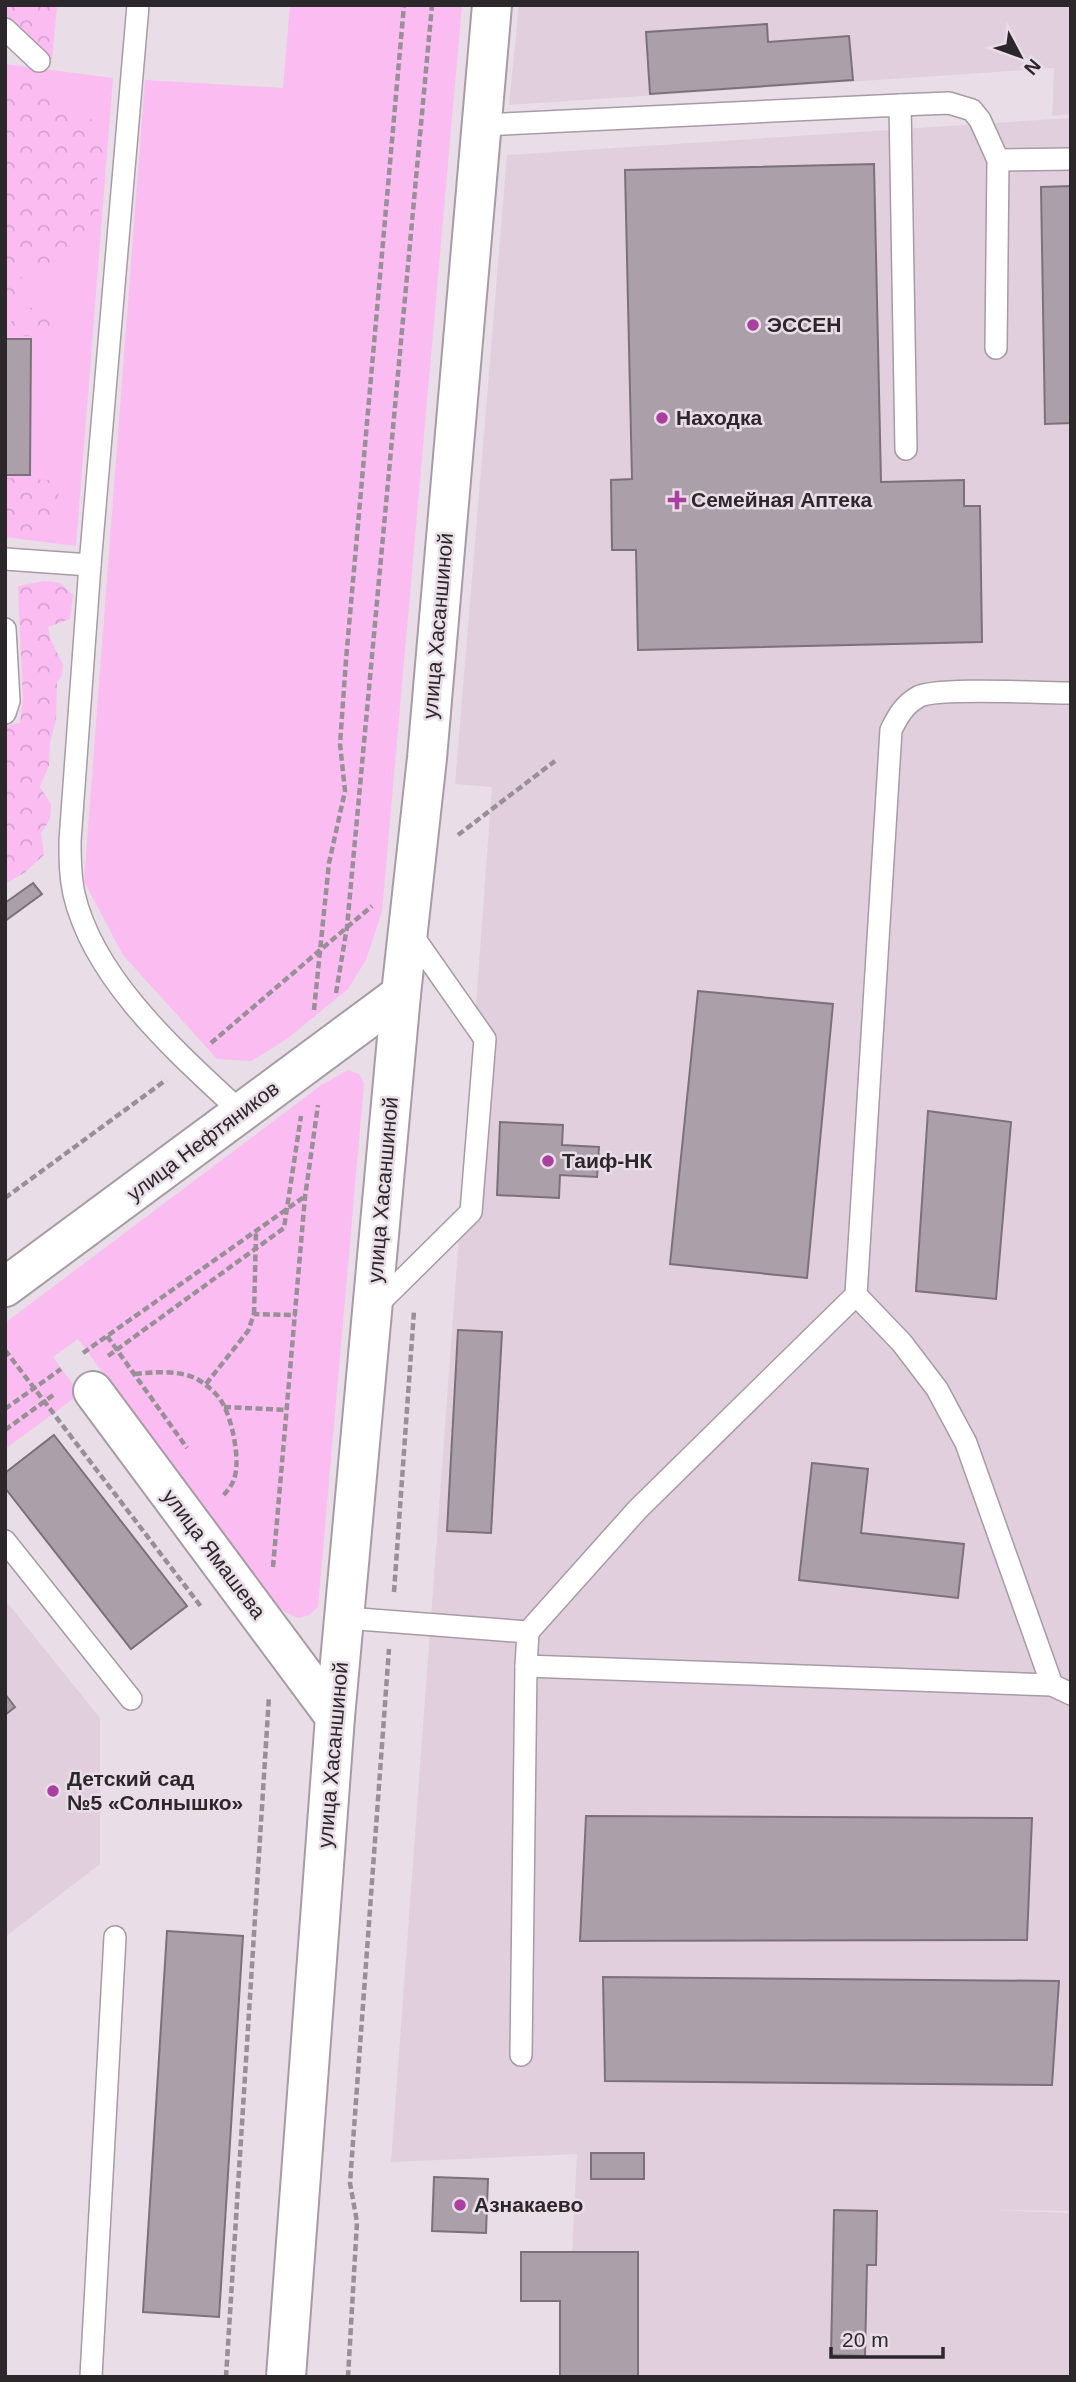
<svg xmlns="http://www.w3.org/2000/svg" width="1076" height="2382" font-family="Helvetica,sans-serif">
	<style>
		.built { fill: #e1cfde }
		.grass { fill: #fbbcf2 }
		.forest { fill: url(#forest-crowns) }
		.building { fill: #ab9fa9; stroke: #7c717a; stroke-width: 2 }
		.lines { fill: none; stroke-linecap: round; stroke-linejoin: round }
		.service-casing { stroke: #a79ba5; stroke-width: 24 }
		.minor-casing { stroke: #a79ba5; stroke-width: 42 }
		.tertiary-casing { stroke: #a79ba5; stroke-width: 42 }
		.path { stroke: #999097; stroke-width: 4.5; stroke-dasharray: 7 3.5; stroke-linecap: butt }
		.service { stroke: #fff; stroke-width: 21 }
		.minor { stroke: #fff; stroke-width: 38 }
		.tertiary { stroke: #fff; stroke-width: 38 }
		.poi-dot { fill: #a93fa0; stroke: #e9dde7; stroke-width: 2.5 }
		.labels { text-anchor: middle; stroke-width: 5; stroke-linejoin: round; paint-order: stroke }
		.poi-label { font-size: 21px; font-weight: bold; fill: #2c272b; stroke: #e9dde7; text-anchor: start }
		.street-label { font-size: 21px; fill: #2c272b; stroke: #e9dde7 }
	</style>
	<defs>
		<pattern id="forest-crowns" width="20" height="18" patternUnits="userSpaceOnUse" patternTransform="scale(1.75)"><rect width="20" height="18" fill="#fbbcf2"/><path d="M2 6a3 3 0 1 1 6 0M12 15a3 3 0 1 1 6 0" fill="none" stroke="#d7a2d0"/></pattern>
	</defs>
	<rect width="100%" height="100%" fill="#e9dde7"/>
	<g class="built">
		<polygon points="519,5 1071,5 1071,114 1052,116 1054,68 509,105"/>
		<polygon points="1071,118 1071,2211 993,2210 1071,2213 1071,2377 639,2377 639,2252 572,2252 577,2154 391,2162 492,787 455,784 507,155"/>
		<polygon points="5,1600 100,1718 100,1864 5,1937"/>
	</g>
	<g class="grass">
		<polygon points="290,5 462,5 382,911 366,960 348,989 287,1039 251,1061 217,1059 123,955 84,881 145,80 283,88"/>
		<polygon points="5,64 113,78 76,546 5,537"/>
		<polygon points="348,1070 359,1074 364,1083 318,1607 309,1615 298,1618 285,1612 274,1603 78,1339 53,1357 80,1394 5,1449 5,1323 320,1086"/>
	</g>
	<g class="forest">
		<polygon points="5,5 57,5 52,60 5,15"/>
		<path d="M28,78L46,79L51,98L96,122L107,148L105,164L97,177L101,203L89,248C64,259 33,272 5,265V87L14,90Z"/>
		<path d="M5,275L25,278C24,291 18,304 5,309Z"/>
		<polygon points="41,303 47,309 53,322 45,348 33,356 33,339 30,336 5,336 5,328 22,312"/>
		<path d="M5,478L49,480L59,489L56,524C40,537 25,537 5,534Z"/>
		<polygon points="44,581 60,583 73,595 70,619 48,627 50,638 63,665 62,675 57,683 56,720 50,742 49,765 40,787 51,804 50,819 41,833 44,855 24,873 5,884 5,726 20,723 23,699 18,586"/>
	</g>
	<g class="building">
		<polygon points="767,24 768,42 849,36 853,80 650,94 646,32"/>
		<polygon points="874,164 881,482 964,480 964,506 980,506 982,642 638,650 636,550 612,550 611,480 632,479 625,170"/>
		<polygon points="1071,186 1071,423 1045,424 1041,187"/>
		<polygon points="5,339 31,339 30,475 5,475"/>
		<polygon points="33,883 42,894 5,921 5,903"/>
		<polygon points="698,991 833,1004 807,1278 670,1264"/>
		<polygon points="928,1111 1011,1122 996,1299 916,1291"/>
		<polygon points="500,1122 563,1125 562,1145 599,1147 597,1177 560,1175 559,1198 497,1195"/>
		<polygon points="458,1330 502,1332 491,1533 447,1531"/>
		<polygon points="54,1435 187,1606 131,1649 5,1488 5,1473"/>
		<polygon points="812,1463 868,1469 861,1533 964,1544 958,1598 799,1580"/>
		<polygon points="5,1694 15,1707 5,1715"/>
		<polygon points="586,1816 1032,1818 1027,1940 580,1941"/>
		<polygon points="167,1931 243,1936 219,2317 143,2312"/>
		<polygon points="603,1977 1059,1981 1052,2085 605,2081"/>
		<rect x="591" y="2153" width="53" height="26"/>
		<polygon points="434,2177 488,2179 486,2233 432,2231"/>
		<polygon points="834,2210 877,2211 876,2265 867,2265 865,2356 831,2355"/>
		<polygon points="521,2252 638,2252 638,2377 560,2377 560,2301 521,2301"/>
	</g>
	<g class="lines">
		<defs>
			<g id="service">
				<path d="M138,5L90,565L70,841C70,859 70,876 74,894C94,981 180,1055 242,1113"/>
				<polyline points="5,29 39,61"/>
				<polyline points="900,105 949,103 972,110 980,120 998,160 996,348"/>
				<polyline points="482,125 900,105 906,449"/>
				<polyline points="998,160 1071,159"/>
				<polyline points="5,559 90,565"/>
				<polyline points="5,629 9,701 5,713"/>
				<polyline points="375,1307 471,1212 485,1039 410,932"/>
				<polyline points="5,1541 131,1699"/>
				<polyline points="346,1618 528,1632 526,1666 1052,1685 1071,1694"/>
				<polyline points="528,1632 638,1509 856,1295"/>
				<path d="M1052,1685L966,1443L937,1389L902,1343L856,1295L891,730C898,716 904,705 918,697C935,687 1044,693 1071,693"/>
				<polyline points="521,2055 526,1666"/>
				<polyline points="91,2377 115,1937"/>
			</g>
			<g id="minor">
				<polyline points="93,1391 335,1717"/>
				<polyline points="286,2377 335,1717 401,994"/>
			</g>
			<polyline id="tertiary" points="5,1287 401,994 427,758 492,5"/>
		</defs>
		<use href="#service" class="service-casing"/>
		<use href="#minor" class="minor-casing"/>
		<use href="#tertiary" class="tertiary-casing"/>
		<g class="path">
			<polyline points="458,835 555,761"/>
			<polyline points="336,993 347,927 432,5"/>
			<polyline points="314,1010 329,863 345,791 340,744 346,660 404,5"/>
			<polyline points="211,1043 372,906"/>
			<polyline points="5,1198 166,1080"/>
			<polyline points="254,1314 256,1232"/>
			<polyline points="107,1336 187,1448"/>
			<polyline points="5,1350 202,1608"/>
			<polyline points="83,1353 304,1197"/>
			<polyline points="108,1356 284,1228 301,1116"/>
			<path d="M135,1374C154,1372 177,1370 195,1378C206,1384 217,1393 223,1404C232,1420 241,1461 234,1479C232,1486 227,1491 222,1497"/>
			<polyline points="206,1384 248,1331 254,1314 296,1315"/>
			<polyline points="224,1407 287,1410"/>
			<polyline points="5,1409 61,1369"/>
			<polyline points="5,1430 56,1393"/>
			<polyline points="273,1567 305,1197 318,1105"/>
			<polyline points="394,1592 414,1311"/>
			<polyline points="226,2377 269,1696"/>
			<polyline points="348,2377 357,2222 350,2183 389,1649"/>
		</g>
		<use href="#service" class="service"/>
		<use href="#minor" class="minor"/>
		<use href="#tertiary" class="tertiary"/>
	</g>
	<g class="poi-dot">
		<circle cx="753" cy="325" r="7"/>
		<circle cx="662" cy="418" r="7"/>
		<path d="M673.5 489.5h7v7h7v7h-7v7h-7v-7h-7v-7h7z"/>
		<circle cx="548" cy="1161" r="7"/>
		<circle cx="53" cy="1791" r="7"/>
		<circle cx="460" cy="2205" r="7"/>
	</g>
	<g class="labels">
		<g class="poi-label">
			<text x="767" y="332">ЭССЕН</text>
			<text x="676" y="425">Находка</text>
			<text x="691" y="507">Семейная Аптека</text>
			<text x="562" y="1168">Таиф-НК</text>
			<text x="67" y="1786">Детский сад<tspan x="67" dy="24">№5 «Солнышко»</tspan></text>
			<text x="474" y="2212">Азнакаево</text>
		</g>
		<g class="street-label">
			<text transform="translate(438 626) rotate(-85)" y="7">улица Хасаншиной</text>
			<text transform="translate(203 1141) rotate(-37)" y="7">улица Нефтяников</text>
			<text transform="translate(383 1190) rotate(-85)" y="7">улица Хасаншиной</text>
			<text transform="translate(214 1554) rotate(53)" y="7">улица Ямашева</text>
			<text transform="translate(333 1755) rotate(-85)" y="7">улица Хасаншиной</text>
		</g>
	</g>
	<rect width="1076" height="2382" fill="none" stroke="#2c272b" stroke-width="14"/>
	<g transform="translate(1020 56) rotate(131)" stroke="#e9dde7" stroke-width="5" paint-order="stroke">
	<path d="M0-5L12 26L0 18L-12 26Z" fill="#2c272b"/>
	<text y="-10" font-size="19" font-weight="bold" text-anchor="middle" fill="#2c272b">N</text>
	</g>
	<path d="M831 2347v10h112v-10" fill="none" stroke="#2c272b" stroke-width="3.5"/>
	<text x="842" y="2347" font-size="21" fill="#2c272b" stroke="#e9dde7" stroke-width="5" paint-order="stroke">20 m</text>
</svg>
